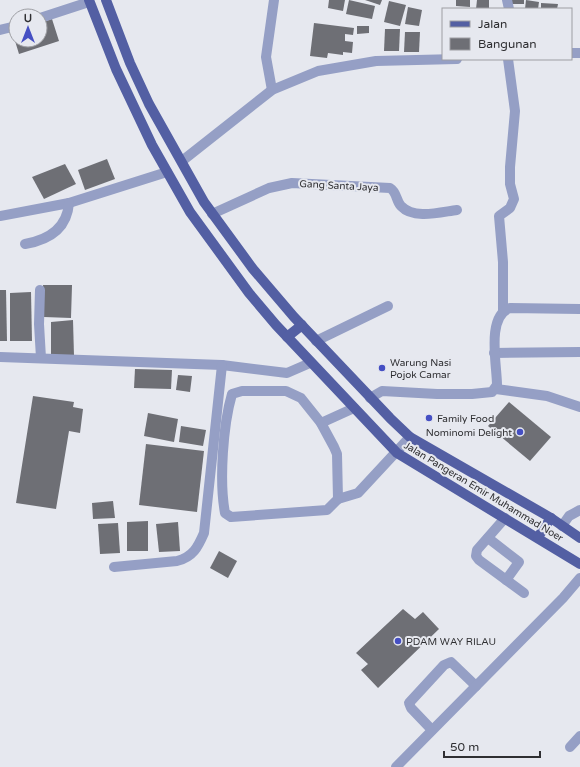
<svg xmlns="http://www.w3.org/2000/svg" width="580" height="767" font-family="'Varela Round',sans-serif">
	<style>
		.building { fill: #6e6f75 }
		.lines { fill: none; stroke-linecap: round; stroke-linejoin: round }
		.minor { stroke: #959fc5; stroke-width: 10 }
		.major { stroke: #535fa3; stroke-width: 10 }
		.poi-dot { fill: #454fc3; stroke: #e6e8ef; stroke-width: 1.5 }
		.labels { text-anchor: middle; stroke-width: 4; stroke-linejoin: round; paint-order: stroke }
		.street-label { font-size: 10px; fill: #2f2f32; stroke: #e6e8ef }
		.poi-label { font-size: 10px; fill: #2f2f32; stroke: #e6e8ef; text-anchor: start }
	</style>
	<rect width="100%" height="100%" fill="#e6e8ef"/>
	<g class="building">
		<polygon points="329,0 345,0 343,11 328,8"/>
		<polygon points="349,0 375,6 372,19 346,14"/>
		<polygon points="365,0 382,0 380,5"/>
		<polygon points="456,0 470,0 470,7 456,6"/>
		<polygon points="477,0 489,0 489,9 476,9"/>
		<rect x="508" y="0" width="16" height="4"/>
		<polygon points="526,0 539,2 538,9 525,9"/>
		<polygon points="389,1 406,5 400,26 384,22"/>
		<polygon points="541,3 558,4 557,9 541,9"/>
		<polygon points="408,7 422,10 419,26 405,24"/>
		<polygon points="52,19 59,41 19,54 12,31 16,30 16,40 40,40 40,23"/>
		<polygon points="314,23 354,28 353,35 345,34 345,41 353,42 352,53 343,52 343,55 328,53 327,58 310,56"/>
		<polygon points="357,26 369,26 369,33 357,34"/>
		<polygon points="385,29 400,29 399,51 384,51"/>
		<polygon points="405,32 420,32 419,52 404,52"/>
		<polygon points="107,159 115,179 85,190 78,170"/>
		<polygon points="65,164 76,184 44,199 32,177"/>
		<polygon points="43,285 72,285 71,318 44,317"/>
		<polygon points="0,290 6,290 7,341 0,341"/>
		<polygon points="31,292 32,341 10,341 10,293"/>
		<polygon points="73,320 74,356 51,357 51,322"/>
		<polygon points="135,369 172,370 171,389 134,388"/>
		<polygon points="178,375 192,376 190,392 176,390"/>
		<polygon points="33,396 74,402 73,407 83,409 80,433 69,431 56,509 16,503"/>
		<polygon points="509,402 551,437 530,461 488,426"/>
		<polygon points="148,413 178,419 174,442 144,436"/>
		<polygon points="181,426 206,430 203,446 179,442"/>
		<polygon points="146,444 204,451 197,512 139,505"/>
		<polygon points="113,501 115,518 93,519 92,503"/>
		<polygon points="148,521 148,551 127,551 127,522"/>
		<polygon points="178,522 180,551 159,552 156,524"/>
		<polygon points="118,523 120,553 100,554 98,524"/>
		<polygon points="219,551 237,561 228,578 210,568"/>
		<polygon points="403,609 415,619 423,612 439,629 378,688 361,670 368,664 356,653"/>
	</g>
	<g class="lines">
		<g class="minor">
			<polyline points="507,0 509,9"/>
			<polyline points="40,18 89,2"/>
			<polyline points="0,30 16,26"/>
			<polyline points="571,53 580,53"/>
			<polyline points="272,90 266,57 274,0"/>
			<polyline points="182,161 272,90 318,71 376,61 457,59"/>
			<path d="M212,214L269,188L292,183L390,188C397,192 396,201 401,206C414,220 441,212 457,210"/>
			<polyline points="0,216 69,203 167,172"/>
			<path d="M25,244C48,240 67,229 69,203"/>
			<polyline points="40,290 39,324 41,358"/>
			<polyline points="503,311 503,262 499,216 510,208 514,199 510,184 510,167 515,111 508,59"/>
			<polyline points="316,341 388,306"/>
			<polyline points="494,353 580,352"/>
			<polyline points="0,357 222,365 287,373 310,363"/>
			<polyline points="496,389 547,396 580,407"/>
			<path d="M242,391H286L301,398L321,423L334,447L337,454L338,499L327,510L231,517L225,513C219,481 223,425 232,394Z"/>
			<path d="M370,398L382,391L437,394H472L492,392L497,385C497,365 486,316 510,308L580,309"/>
			<polyline points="321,423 354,408"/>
			<polyline points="338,499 358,493 410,437"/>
			<polyline points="505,518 477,550 476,556 479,560 524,593"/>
			<polyline points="562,526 569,516 580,510"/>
			<polyline points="488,538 519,562 506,580"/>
			<path d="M114,567L177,561C193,557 198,547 204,533L222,365"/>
			<polyline points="432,730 411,708 409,703 444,665 451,662 476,686"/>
			<polyline points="570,747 580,736"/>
			<polyline points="396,767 563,598 580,578"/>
		</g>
		<g class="major">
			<polyline points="89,0 116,69 152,145 190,212 249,293 276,325 397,453 580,564"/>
			<polyline points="106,0 130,63 149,104 204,202 253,269 294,317 390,418 410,437 551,518 580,538"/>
			<polyline points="287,337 302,325"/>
			<polyline points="538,537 551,518"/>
		</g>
	</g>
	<g class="poi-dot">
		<circle cx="382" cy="368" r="4"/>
		<circle cx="429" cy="418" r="4"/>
		<circle cx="520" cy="432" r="4"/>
		<circle cx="398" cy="641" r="4"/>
	</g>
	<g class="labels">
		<g class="street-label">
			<text transform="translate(339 185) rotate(3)" y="4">Gang Santa Jaya</text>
			<text transform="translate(484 491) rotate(31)" y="4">Jalan Pangeran Emir Muhammad Noer</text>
		</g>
		<g class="poi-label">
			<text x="390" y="366">Warung Nasi<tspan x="390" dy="12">Pojok Camar</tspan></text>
			<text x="437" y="422">Family Food</text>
			<text x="512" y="436" text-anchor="end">Nominomi Delight</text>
			<text x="406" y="645">PDAM WAY RILAU</text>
		</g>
	</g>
	<rect x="442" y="8" width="130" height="52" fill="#e6e8ef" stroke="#9d9ea3"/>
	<rect x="450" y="21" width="20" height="6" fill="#535fa3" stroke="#9d9ea3"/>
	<text x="478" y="28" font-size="12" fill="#2f2f32">Jalan</text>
	<rect x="450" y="38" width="20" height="12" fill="#6e6f75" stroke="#9d9ea3"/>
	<text x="478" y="48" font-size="12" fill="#2f2f32">Bangunan</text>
	<g transform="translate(28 28)"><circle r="19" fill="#e6e8ef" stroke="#9d9ea3"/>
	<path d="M0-3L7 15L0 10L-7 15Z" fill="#454fc3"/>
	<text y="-6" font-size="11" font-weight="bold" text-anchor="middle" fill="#2f2f32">U</text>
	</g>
	<path d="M444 751v6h96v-6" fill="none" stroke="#2f2f32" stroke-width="2"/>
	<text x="450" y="751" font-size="12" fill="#2f2f32" stroke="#e6e8ef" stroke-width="3" paint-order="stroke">50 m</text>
</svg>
